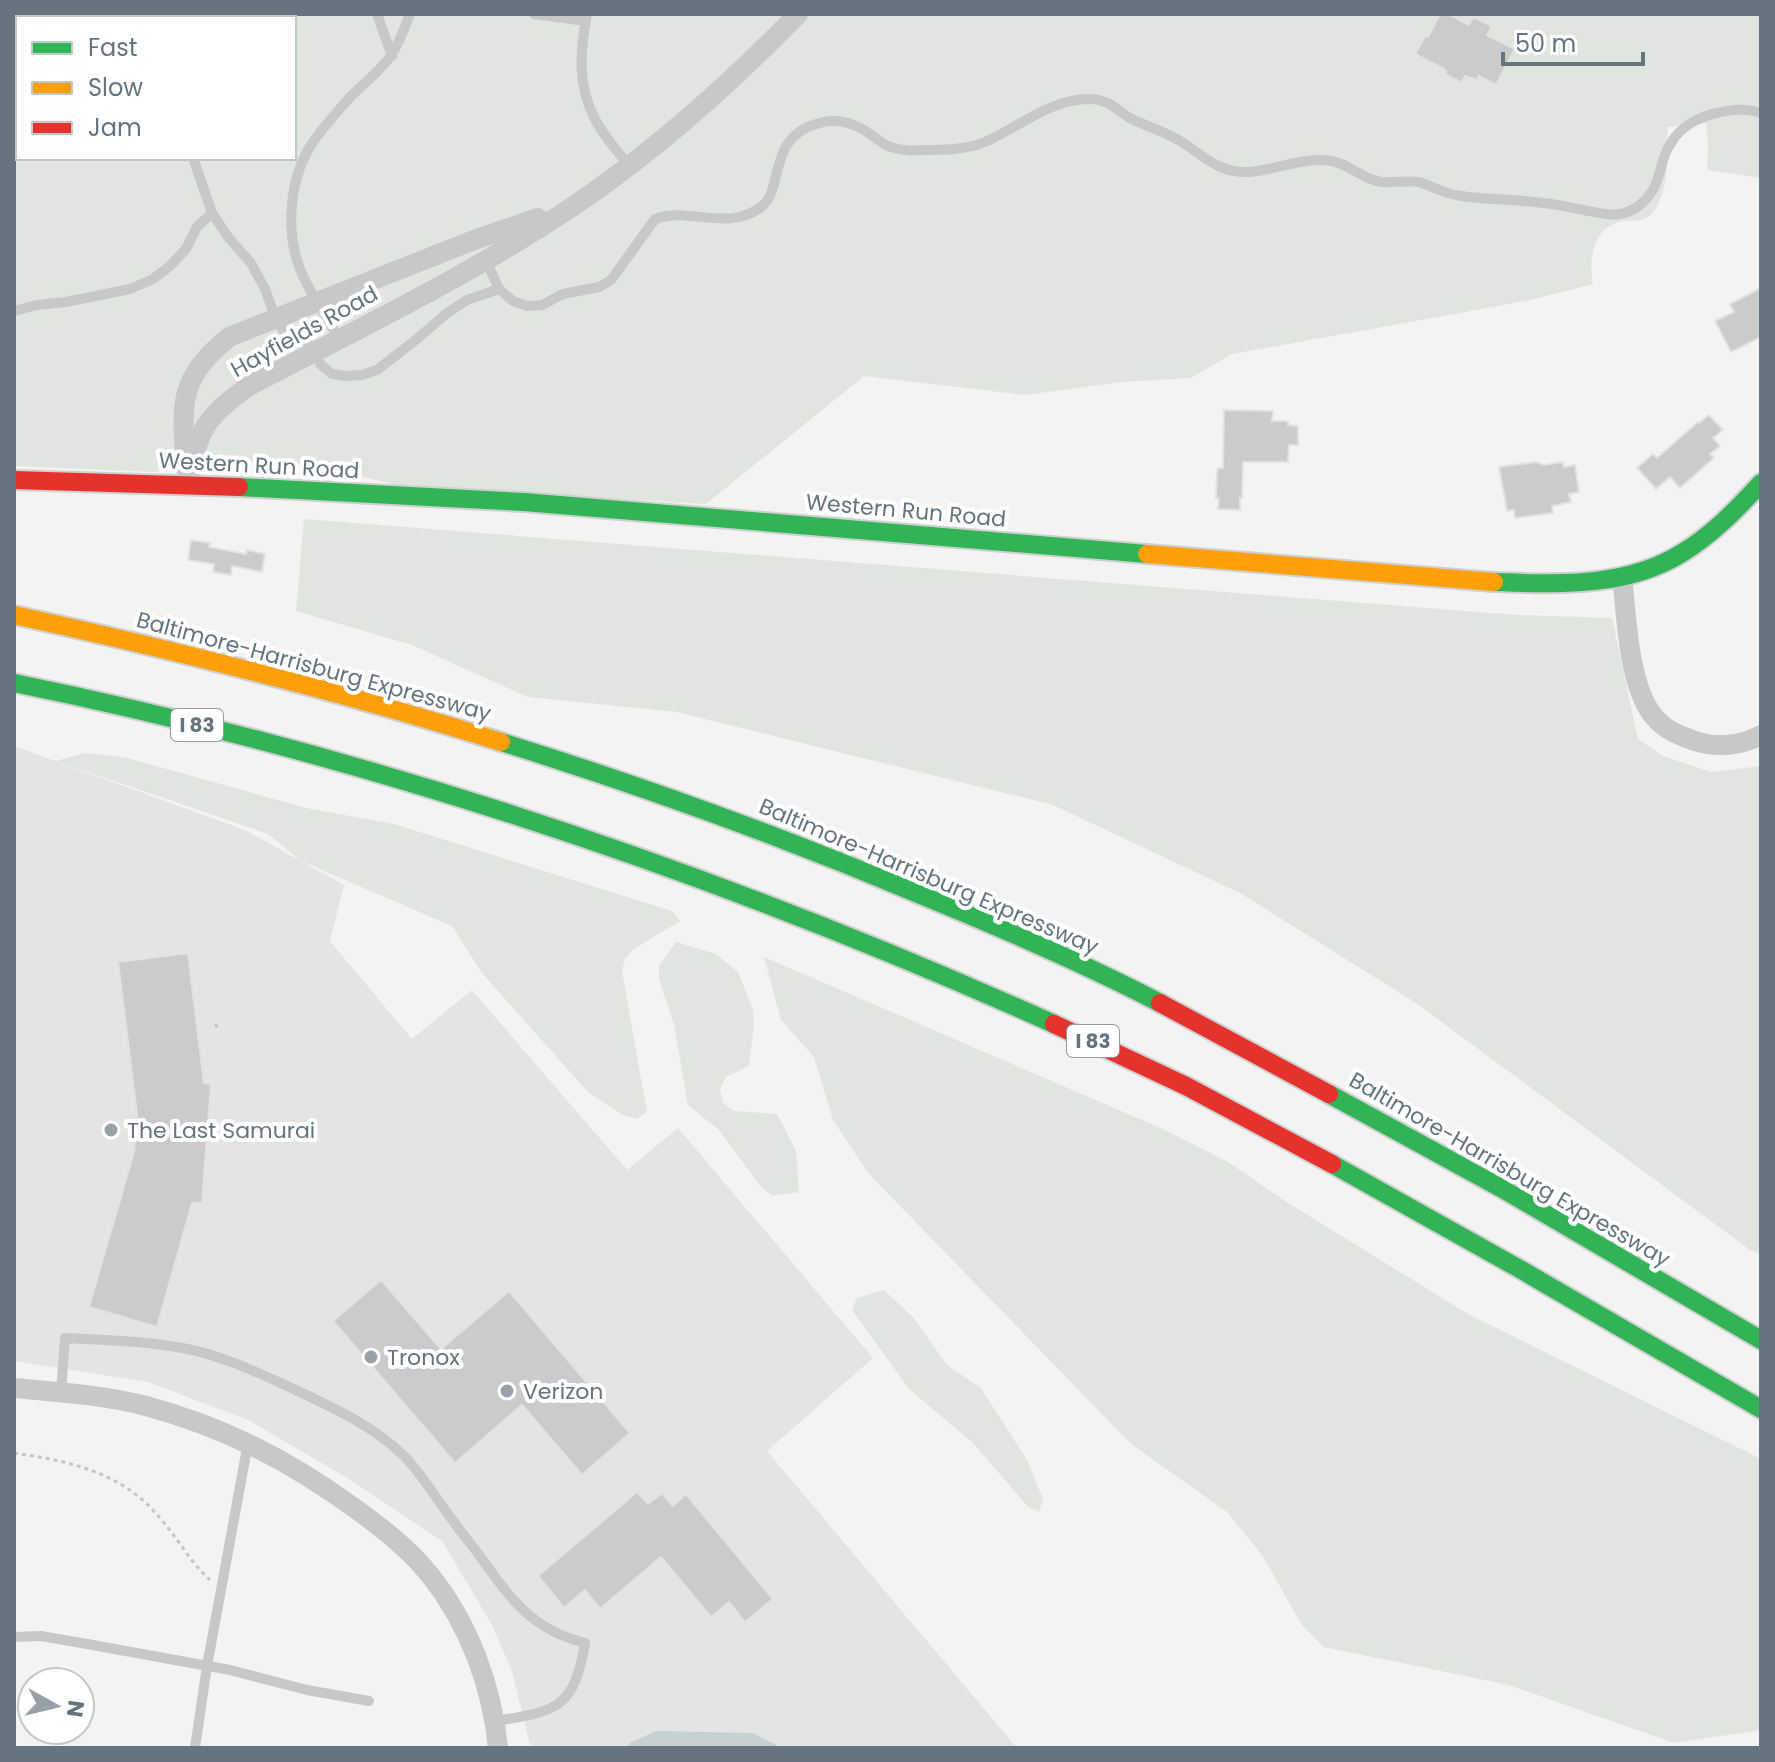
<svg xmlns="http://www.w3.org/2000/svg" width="1775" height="1762" font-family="Poppins,sans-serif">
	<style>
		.built { fill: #e3e4e4 }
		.green { fill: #e1e5df; fill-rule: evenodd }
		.water { fill: #c7d0d2 }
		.building { fill: #cacbcb; stroke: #e2e2e1; stroke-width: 2 }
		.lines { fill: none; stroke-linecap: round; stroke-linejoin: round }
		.fast-casing { stroke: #cfd0d1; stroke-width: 22 }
		.slow-casing { stroke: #cfd0d1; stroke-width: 22 }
		.jam-casing { stroke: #cfd0d1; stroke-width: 22 }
		.path { stroke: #c5c6c6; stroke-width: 3; stroke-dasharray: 4 4; stroke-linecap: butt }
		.lane { stroke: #c7c8c9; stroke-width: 10 }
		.street { stroke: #c7c8c9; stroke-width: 20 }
		.fast { stroke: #30b455; stroke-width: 18 }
		.slow { stroke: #ff9f0a; stroke-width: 18 }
		.jam { stroke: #e5322d; stroke-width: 18 }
		.poi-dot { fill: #96a1a8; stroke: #fff; stroke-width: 3 }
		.labels { text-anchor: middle; stroke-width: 8; stroke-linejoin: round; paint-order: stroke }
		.shield { fill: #fff; stroke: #929ea6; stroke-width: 2 }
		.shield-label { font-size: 20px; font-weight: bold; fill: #647580 }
		.street-label { font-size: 22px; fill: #647580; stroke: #fff }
		.poi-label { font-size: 22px; fill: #647580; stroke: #fff; text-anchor: start }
	</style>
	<rect width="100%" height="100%" fill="#f3f3f1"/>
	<polygon class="built" points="14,746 245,830 344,885 330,941 412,1039 472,990 627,1170 678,1128 873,1358 767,1451 1017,1748 555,1748 530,1745 512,1671 492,1625 442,1541 349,1479 248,1420 148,1382 14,1361"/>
	<g class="green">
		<path d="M14,14H1761V178L1707,170L1708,147L1706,123L1667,127C1669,150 1669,202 1648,217C1641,222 1632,220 1624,221C1593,225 1588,259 1593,284L1530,300L1471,311L1232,354L1191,378L1122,382L1025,395L864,376L706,504L407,487L307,464L221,461L155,472L14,466ZM18,18H294V158H18Z"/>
		<polygon points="304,519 1516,615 1612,618 1638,739 1663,756 1711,772 1761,766 1761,1255 1750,1250 1416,1003 1240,893 1053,805 677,712 528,697 412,645 296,611"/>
		<polygon points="85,753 124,757 306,808 394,824 672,911 680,921 634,949 625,958 622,972 647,1112 636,1119 623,1115 588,1092 482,973 452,926 301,861 268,834 56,761"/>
		<polygon points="676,942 716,954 738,972 753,1010 754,1025 749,1066 726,1077 720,1089 723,1103 734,1111 777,1114 796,1151 799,1192 773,1196 761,1187 719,1130 688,1105 674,1024 659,979 659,966"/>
		<polygon points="764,957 1163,1129 1228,1162 1288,1203 1468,1314 1761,1459 1761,1730 1674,1743 1509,1685 1324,1647 1302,1625 1262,1555 1227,1512 1131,1444 868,1173 833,1120 814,1057 781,1020"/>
		<polygon points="884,1290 913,1317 947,1365 981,1388 1027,1460 1043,1499 1039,1512 1028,1507 973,1443 909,1389 852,1310 857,1298"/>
	</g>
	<polygon class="water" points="656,1731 753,1733 776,1745 777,1748 627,1748 630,1743"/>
	<g class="building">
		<polygon points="1440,14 1448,14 1469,25 1473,17 1492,26 1487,35 1515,49 1496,85 1479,76 1477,80 1465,76 1462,83 1445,74 1446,70 1415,54 1425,36 1428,37"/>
		<polygon points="1761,288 1761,337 1731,352 1715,321 1734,312 1730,304"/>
		<polygon points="1224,410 1273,411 1272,421 1288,421 1288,425 1298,426 1298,445 1289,445 1288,462 1243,462 1242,498 1240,498 1240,510 1218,509 1219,498 1216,498 1217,472 1218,468 1223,468"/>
		<polygon points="1709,415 1723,430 1713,438 1720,446 1710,454 1714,458 1680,488 1670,477 1656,489 1637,468 1653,454 1657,458 1698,422 1699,423"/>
		<polygon points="1536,462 1544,465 1563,462 1564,467 1575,465 1579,492 1569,494 1571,502 1552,506 1553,513 1515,518 1514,510 1507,511 1499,467"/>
		<polygon points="191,540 210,543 209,547 246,554 247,550 265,554 262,572 232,566 231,575 213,572 214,564 188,560"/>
		<polygon points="188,953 204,1083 211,1084 202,1203 192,1203 157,1327 89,1307 134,1152 137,1114 118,962"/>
		<polygon points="381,1280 441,1349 509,1291 630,1433 582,1475 522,1405 455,1463 333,1321"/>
		<polygon points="637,1492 648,1504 662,1493 673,1506 686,1494 773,1599 745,1622 729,1602 711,1617 661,1557 600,1609 585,1590 564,1608 538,1576"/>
	</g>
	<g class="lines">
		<defs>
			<g id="fast">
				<polyline points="239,487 524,502 1147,554"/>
				<path d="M1494,582C1558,584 1626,588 1682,553C1712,535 1737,509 1761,483"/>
				<path d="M14,683C372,756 720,874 1054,1024"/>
				<path d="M501,742C646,787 788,839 928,898C1006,930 1085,964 1160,1003"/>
				<polyline points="1329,1094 1501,1188 1761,1340"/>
				<polyline points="1332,1164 1518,1268 1761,1409"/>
			</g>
			<g id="slow">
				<polyline points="1147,554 1494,582"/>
				<path d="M14,615C178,651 341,691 501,742"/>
			</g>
			<g id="jam">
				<polyline points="14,480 239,487"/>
				<polyline points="1160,1003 1329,1094"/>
				<polyline points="1054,1024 1186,1086 1332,1164"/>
			</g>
		</defs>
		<use href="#fast" class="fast-casing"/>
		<use href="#slow" class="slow-casing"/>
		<use href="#jam" class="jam-casing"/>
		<g class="path">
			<polyline points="215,1024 219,1029"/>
			<path d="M14,1453C69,1461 122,1472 159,1517C177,1537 190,1562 210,1580"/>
		</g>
		<g class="lane">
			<polyline points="377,14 392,56"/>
			<polyline points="534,14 586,21"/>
			<path d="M587,14C580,51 577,85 595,119C603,136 618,151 629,166"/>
			<polyline points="166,18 168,14"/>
			<polyline points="193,158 212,213 228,237 251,263 265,289 276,319 283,330 308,343 321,365 332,374 345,376 362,375 377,370 417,339 447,313 467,300 499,289"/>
			<path d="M486,260L499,289L513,301L527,306L542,305L563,294L599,287L611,280L655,219C691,206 724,232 760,208C785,191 766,139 816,124C835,117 853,122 870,134C876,138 883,145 891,147C900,150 912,151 922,150C941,150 967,150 985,142C1019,127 1050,99 1089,99C1107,99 1115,108 1128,117C1145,126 1164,131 1180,141C1194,149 1207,162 1223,168C1255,181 1290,158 1323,160C1348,161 1360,179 1381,182C1394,183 1407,180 1419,182C1425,183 1431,187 1437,189C1444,192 1453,195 1461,196C1488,200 1516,199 1543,203C1564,205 1585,211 1606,214C1630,218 1651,201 1658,178C1662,166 1663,154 1671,143C1680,127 1700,116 1717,113C1732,109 1747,108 1761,113"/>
			<polyline points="14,311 37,305 66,302 130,289 153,279 170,266 186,249 197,227 212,213"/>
			<path d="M339,339C327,318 308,290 300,269C286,233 289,184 308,150C319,131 336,114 350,97C363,84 378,73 389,58C399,46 404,28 410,14"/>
			<path d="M61,1393L65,1338C107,1340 151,1341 192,1350C224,1357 254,1371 283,1384C325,1404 370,1423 403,1455C422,1474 435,1497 451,1518C461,1533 474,1547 484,1562C514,1603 534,1630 585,1643C574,1709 557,1711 496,1721"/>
			<polyline points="14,1637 41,1636 87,1644 230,1670 307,1690 369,1701"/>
			<polyline points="195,1748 207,1666 248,1443"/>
		</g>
		<g class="street">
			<path d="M186,469C182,405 176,381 229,337L474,240L538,218"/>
			<path d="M187,484C191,469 194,451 201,435C210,414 231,399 249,386C358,329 470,275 572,207C654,152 729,85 798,14"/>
			<path d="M1622,578C1627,617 1628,691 1657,720C1667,731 1681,736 1695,741C1717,748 1741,746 1761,735"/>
			<path d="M14,1388C58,1392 104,1395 146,1406C224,1427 288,1460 353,1507C381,1527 408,1548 430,1575C469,1624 492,1686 498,1748"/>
		</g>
		<use href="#fast" class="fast"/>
		<use href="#slow" class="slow"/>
		<use href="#jam" class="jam"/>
	</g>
	<g class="poi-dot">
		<circle cx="111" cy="1130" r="8"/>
		<circle cx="371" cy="1357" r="8"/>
		<circle cx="507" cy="1391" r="8"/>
	</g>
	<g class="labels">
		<g class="shield">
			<rect x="171" y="709" width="52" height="32" rx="6"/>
			<rect x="1067" y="1025" width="52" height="32" rx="6"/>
		</g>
		<g class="shield-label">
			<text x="197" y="732">I 83</text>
			<text x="1093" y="1048">I 83</text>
		</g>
		<g class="street-label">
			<text transform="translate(304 331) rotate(-29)" y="8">Hayfields Road</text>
			<text transform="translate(259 465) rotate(3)" y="8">Western Run Road</text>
			<text transform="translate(906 510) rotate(5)" y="8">Western Run Road</text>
			<text transform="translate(314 666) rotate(15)" y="8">Baltimore-Harrisburg Expressway</text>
			<text transform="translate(929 876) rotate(23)" y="8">Baltimore-Harrisburg Expressway</text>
			<text transform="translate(1510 1169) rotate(30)" y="8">Baltimore-Harrisburg Expressway</text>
		</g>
		<g class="poi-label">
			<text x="127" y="1138">The Last Samurai</text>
			<text x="387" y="1365">Tronox</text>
			<text x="523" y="1399">Verizon</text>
		</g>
	</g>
	<rect width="1775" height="1762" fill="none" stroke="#647580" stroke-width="32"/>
	<rect x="16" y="16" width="280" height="144" fill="#ffffff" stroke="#c1c8cc" stroke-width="2"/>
	<rect x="32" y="42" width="40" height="12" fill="#30b455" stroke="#c1c8cc" stroke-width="2"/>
	<text x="88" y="56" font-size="24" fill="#647580">Fast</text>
	<rect x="32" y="82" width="40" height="12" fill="#ff9f0a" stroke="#c1c8cc" stroke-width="2"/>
	<text x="88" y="96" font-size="24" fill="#647580">Slow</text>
	<rect x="32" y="122" width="40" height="12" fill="#e5322d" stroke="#c1c8cc" stroke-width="2"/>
	<text x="88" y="136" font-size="24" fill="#647580">Jam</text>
	<g transform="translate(56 1706) rotate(98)"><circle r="38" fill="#ffffff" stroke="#c1c8cc" stroke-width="2"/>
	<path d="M0-6L14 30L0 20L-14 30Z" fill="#96a1a8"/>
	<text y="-12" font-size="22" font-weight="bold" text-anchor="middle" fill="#647580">N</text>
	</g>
	<path d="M1503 52v12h140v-12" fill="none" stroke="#647580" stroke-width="4"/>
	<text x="1515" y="52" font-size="24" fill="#647580" stroke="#ffffff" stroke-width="6" paint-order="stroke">50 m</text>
</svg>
